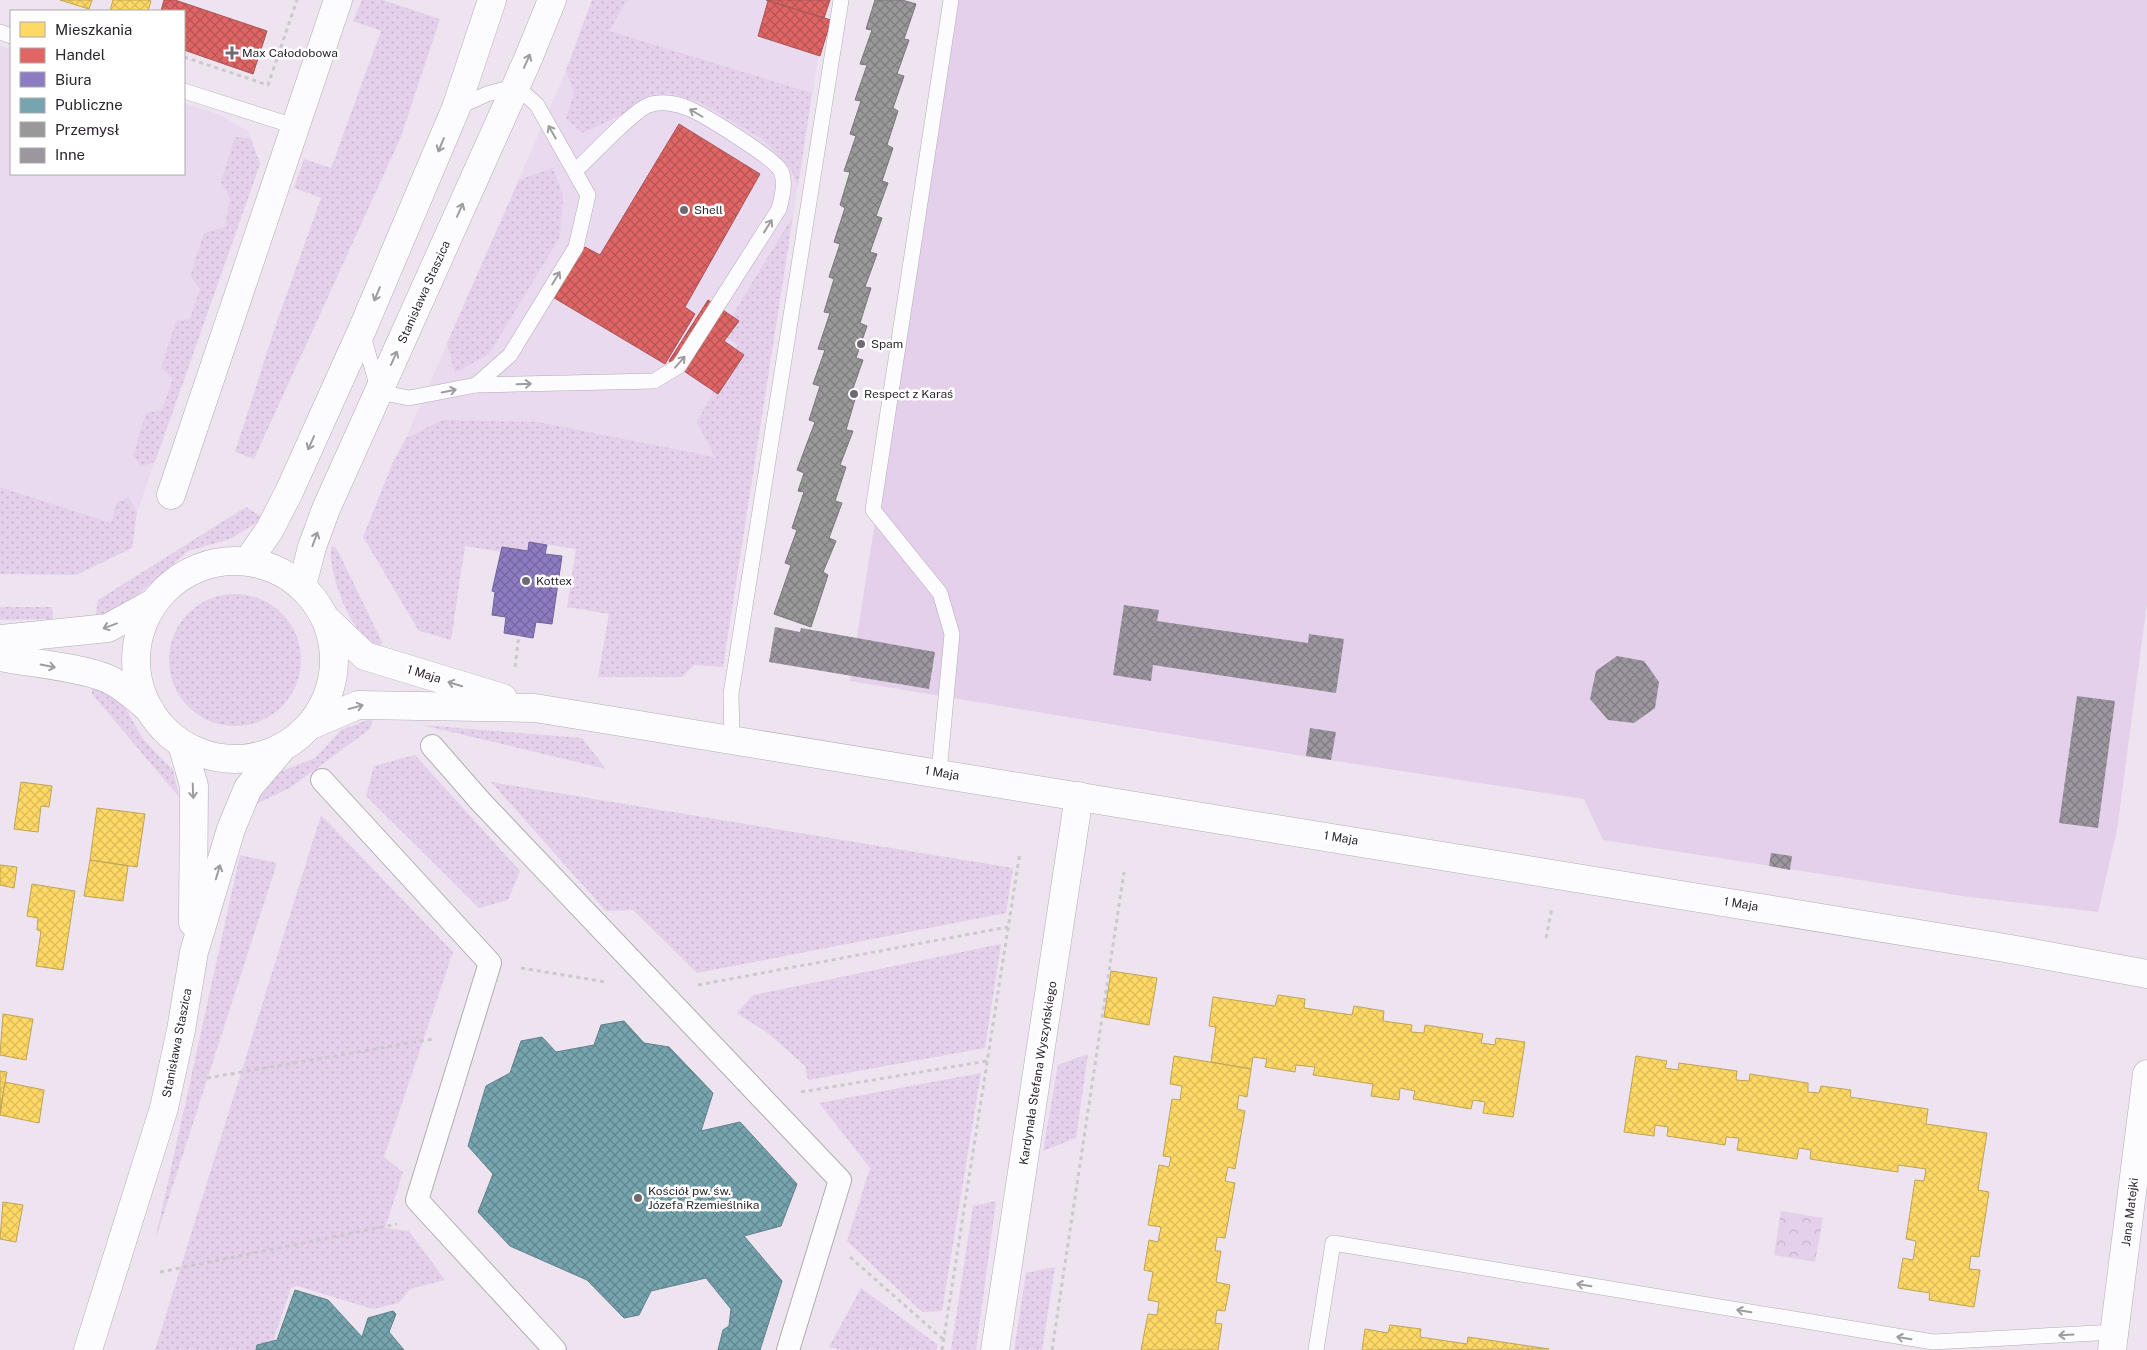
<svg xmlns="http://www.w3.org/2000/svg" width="2147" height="1350" font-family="'Public Sans',sans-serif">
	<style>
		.built { fill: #e9daef }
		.grass { fill: url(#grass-dots) }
		.park { fill: url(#park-crowns) }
		.garden { fill: #e4d0eb }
		.homes { fill: url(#homes-cross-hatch); stroke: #c0a456 }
		.shops { fill: url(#shops-cross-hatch); stroke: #aa5356 }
		.offices { fill: url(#offices-cross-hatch); stroke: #716297 }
		.public { fill: url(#public-cross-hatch); stroke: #607f89 }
		.industry { fill: url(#industry-cross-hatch); stroke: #797779 }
		.building { fill: url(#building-cross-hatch) }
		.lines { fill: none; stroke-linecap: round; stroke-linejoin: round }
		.service-casing { stroke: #b2abb4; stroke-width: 16 }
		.pedestrian-casing { stroke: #b2abb4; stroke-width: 24 }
		.minor-casing { stroke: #b2abb4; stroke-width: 29 }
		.tertiary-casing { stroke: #b2abb4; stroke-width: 29 }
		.path { stroke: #ccc9cd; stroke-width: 3; stroke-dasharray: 4 4; stroke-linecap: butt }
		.service { stroke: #fcfbfd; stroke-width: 15 }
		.pedestrian { stroke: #fcfbfd; stroke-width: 22 }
		.minor { stroke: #fcfbfd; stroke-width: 28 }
		.tertiary { stroke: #fcfbfd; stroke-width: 28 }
		.oneway { stroke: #9f9ca0 }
		.poi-dot { fill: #706973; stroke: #fff; stroke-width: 2 }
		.labels { text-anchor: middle; stroke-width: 5; stroke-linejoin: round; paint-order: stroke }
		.poi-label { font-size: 12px; fill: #2d272f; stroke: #fff; text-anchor: start }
		.street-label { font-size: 12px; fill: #2d272f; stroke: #fff }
	</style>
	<defs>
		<pattern id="grass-dots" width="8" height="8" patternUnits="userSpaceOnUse" patternTransform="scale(1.25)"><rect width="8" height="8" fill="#e4d0eb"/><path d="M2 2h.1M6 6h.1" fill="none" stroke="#c4b3ca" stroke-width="1.8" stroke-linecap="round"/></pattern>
		<pattern id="park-crowns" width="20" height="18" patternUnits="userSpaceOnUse" patternTransform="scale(1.25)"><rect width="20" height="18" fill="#e4d0eb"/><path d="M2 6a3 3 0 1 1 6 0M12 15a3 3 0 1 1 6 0" fill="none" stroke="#c4b3ca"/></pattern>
		<pattern id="homes-cross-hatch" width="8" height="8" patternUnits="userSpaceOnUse" patternTransform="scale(1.25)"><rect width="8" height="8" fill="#ffd966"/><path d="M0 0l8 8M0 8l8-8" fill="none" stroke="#dbba59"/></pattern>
		<pattern id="shops-cross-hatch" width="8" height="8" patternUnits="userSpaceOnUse" patternTransform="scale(1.25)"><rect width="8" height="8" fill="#e06666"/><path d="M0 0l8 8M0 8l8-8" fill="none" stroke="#b65454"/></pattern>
		<pattern id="offices-cross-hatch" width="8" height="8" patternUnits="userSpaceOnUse" patternTransform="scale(1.25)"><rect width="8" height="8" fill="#8e7cc3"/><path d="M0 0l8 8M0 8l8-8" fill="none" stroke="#74669f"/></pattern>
		<pattern id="public-cross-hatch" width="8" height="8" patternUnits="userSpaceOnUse" patternTransform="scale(1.25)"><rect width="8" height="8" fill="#76a5af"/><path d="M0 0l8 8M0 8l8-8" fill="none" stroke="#61868f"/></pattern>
		<pattern id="industry-cross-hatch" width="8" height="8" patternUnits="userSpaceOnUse" patternTransform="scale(1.25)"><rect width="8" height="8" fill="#999"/><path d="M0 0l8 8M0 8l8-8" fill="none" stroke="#7d7d7d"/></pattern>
		<pattern id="building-cross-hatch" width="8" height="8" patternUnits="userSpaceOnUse" patternTransform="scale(1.25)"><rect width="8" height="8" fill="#9c969f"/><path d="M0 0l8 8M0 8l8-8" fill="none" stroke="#807a82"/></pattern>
	</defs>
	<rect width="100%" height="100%" fill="#ede4f0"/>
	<g class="built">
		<polygon points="592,0 827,0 754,465 442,420 406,438 566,71"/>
		<polygon points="0,46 11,49 11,174 184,174 184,103 220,115 248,131 260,164 137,512 111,523 0,487"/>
	</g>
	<g class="grass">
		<polygon points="362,0 383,0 440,19 400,139 254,459 235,452 275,327 321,198 294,188 304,159 331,168 381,31 353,21"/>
		<polygon points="592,0 630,0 626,2 609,31 812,93 798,186 791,169 762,139 701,103 668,93 583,133 566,119 574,92 566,71"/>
		<polygon points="235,137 251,139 260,164 155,462 140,466 133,455 146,413 162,410 173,378 161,368 176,321 190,319 200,289 190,276 204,233 225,227 230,199 221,182"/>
		<polygon points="553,168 563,196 560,237 489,354 455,373 447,343 519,180"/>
		<polygon points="793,216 723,667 694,665 682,677 598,677 609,614 567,607 576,549 530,542 528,551 502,547 501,552 465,546 451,640 419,631 363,537 393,462 406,438 442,420 538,422 715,457 697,422 738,345 721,334"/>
		<polygon points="0,487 111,523 117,502 129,498 137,512 132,548 76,575 0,574"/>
		<polygon points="246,507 264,518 230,539 188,551 134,598 95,619 98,600"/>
		<path d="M332,545L337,549L382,642L380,649C372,641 359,632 353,622C342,605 327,564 332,545Z"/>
		<circle cx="235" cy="660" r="66"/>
		<polygon points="0,607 52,607 53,619 0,620"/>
		<polygon points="92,686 106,692 125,707 143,739 173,770 179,797 92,694"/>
		<polygon points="373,718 370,729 290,788 252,806 282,771 315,758 341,730"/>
		<polygon points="422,725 582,738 606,769"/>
		<polygon points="415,755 520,871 508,900 479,908 366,796 374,766"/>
		<polygon points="491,782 1013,868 1006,913 697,973 633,910 606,911"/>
		<polygon points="321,815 453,952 384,1157 403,1172 385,1228 409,1231 445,1280 410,1289 399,1303 373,1309 297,1286 291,1288 273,1341 257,1345 256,1350 155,1350"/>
		<polygon points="240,855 277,863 155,1241"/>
		<polygon points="1001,944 985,1048 808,1080 805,1066 769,1034 737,1013 753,995"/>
		<polygon points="1088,1054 1076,1138 1043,1151 1058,1065"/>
		<polygon points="981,1073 942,1311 922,1312 847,1241 870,1168 819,1103"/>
		<polygon points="996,1201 976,1350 951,1350 973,1206"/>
		<polygon points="1055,1267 1042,1350 1014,1350 1026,1273"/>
		<polygon points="861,1288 938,1345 936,1350 842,1350 829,1347"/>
	</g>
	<polygon class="park" points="1781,1211 1823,1218 1815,1262 1774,1255"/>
	<polygon class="garden" points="957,0 2147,0 2147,603 2117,830 2098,912 1969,897 1603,840 1584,799 1303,756 850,681"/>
	<g class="homes">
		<polygon points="60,0 92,0 89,9"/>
		<polygon points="113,0 147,0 151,1 148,11 110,11"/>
		<polygon points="21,782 52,786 49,807 41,806 38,832 14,829"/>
		<polygon points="97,808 145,814 137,867 90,860"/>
		<polygon points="90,860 128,866 123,901 84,896"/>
		<polygon points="0,865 17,867 14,888 0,885"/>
		<polygon points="32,884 75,891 63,970 36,966 41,931 37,930 38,918 27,916"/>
		<polygon points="1111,971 1157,978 1149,1025 1104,1017"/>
		<polygon points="1278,995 1305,999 1304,1008 1352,1015 1354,1006 1384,1011 1383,1021 1412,1025 1411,1032 1424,1033 1425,1025 1483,1034 1481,1043 1495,1045 1496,1038 1525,1042 1513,1117 1483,1113 1485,1102 1473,1100 1471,1109 1413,1099 1415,1091 1400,1088 1399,1100 1371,1096 1373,1084 1313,1075 1315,1067 1296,1065 1295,1072 1265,1067 1267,1059 1253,1057 1251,1069 1211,1062 1216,1027 1209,1026 1213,997 1275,1006"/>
		<polygon points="3,1014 33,1019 26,1060 0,1055"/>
		<polygon points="1174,1056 1251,1069 1247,1097 1239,1095 1237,1109 1245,1111 1235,1169 1228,1167 1225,1181 1235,1183 1225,1238 1217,1237 1215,1251 1221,1251 1216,1282 1230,1285 1225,1311 1217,1310 1215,1323 1222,1324 1218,1350 1141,1350 1148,1314 1157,1315 1159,1302 1148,1300 1153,1272 1144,1270 1149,1240 1158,1242 1161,1227 1148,1225 1159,1165 1169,1167 1171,1157 1163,1156 1172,1099 1180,1100 1182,1086 1170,1084"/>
		<polygon points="1636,1056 1667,1061 1665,1068 1678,1070 1679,1063 1737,1071 1736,1080 1749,1081 1750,1074 1808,1083 1808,1092 1819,1093 1821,1086 1851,1090 1850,1097 1928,1109 1926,1124 1987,1133 1978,1190 1989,1192 1979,1257 1971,1256 1969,1269 1980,1270 1974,1307 1929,1300 1930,1293 1898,1288 1903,1258 1913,1260 1916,1241 1906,1239 1915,1180 1924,1181 1926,1169 1898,1165 1898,1172 1810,1159 1811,1150 1799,1148 1797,1159 1737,1150 1739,1138 1726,1137 1725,1145 1667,1136 1668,1127 1655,1125 1654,1136 1624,1132"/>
		<polygon points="0,1071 7,1072 0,1110"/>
		<polygon points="5,1082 44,1090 39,1123 0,1115"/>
		<polygon points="3,1202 23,1205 16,1242 0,1239"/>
		<polygon points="1390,1325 1421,1329 1420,1337 1467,1344 1468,1337 1549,1349 1362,1350 1365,1329 1388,1333"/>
	</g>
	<g class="shops">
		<polygon points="164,0 175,0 267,31 253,74 184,50 184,11 161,11"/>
		<polygon points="766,0 830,0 824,18"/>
		<polygon points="768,1 831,20 820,56 758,36"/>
		<polygon points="679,124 760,174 685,307 695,314 665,364 551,296 585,247 600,255"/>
		<polygon points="708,300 739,321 724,341 744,355 718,394 669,361"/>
	</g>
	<polygon class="offices" points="529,542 547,545 545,554 562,556 552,624 536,622 533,638 504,633 506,617 492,615 495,592 492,591 502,547 528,551"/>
	<g class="public">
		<polygon points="624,1021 644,1043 669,1047 713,1093 701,1131 740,1122 797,1184 781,1226 744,1236 782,1281 760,1350 718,1350 723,1330 729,1326 731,1309 706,1278 651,1291 639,1315 624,1318 587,1280 510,1246 478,1212 493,1174 468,1146 486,1086 510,1073 521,1041 542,1037 556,1052 594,1045 601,1025"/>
		<polygon points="295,1290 328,1300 362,1337 368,1318 393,1311 396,1314 389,1332 404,1350 256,1350 257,1345 277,1340"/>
	</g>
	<polygon class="industry" points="875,0 902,0 916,4 904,39 909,40 897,74 904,76 893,108 898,111 887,145 893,148 882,181 888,183 876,216 882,218 870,252 877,254 865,287 871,288 860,323 867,326 856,358 863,360 851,394 856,396 846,430 853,431 840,465 846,467 835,501 842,503 829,538 836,541 823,572 828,575 811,627 774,614 791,565 785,563 797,530 792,528 804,492 798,491 804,473 797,470 815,422 809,420 820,386 813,384 825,350 818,349 830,313 824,312 834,279 829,277 840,244 834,242 845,208 840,205 850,172 844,171 856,136 850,134 861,101 855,100 867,65 860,64 872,30 866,29"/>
	<g class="building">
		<polygon points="1124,605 1159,610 1157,621 1308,643 1309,634 1344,639 1336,693 1153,665 1151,681 1113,675"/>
		<polygon points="775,627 800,632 801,628 935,652 929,689 769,662"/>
		<polygon points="1617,656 1644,661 1659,682 1655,708 1634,723 1608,720 1590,699 1596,671"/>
		<polygon points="2077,696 2115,701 2098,828 2059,823"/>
		<polygon points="1310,728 1336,732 1331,760 1306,756"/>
		<polygon points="1771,853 1792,856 1790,870 1769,866"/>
	</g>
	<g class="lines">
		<defs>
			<g id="service">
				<polyline points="0,32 11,36"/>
				<polyline points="184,91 294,126"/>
				<polyline points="362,332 379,392 409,398 476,385 510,355 576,247 588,195 537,105 516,86 487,94 456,108"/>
				<path d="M476,385L654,381L679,366L779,209C782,197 786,183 781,171C774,158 706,116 690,109C679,104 661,100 649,105C632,111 591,157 575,171"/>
				<polyline points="732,739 731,694 841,0"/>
				<polyline points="939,773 952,634 940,593 873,510 951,0"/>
				<polyline points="1316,1350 1333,1243 1933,1342 2115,1332"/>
			</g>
			<g id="pedestrian">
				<polyline points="432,746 481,802 840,1180 788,1350"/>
				<polyline points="322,780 490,963 417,1200 555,1350"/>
			</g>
			<g id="minor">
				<polyline points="171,495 338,0"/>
				<polyline points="0,639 108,628 153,603"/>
				<path d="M0,657C31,663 78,667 106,678C123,685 137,699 150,710"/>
				<polyline points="995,1350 1079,796"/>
				<polyline points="2112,1350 2147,1074"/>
			</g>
			<g id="tertiary">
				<polyline points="248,561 270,529 289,492 362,330 456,108 492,0"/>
				<circle cx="235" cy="660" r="99"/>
				<polyline points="302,586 312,547 326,509 528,59 552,0"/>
				<polyline points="326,619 365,656 503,698"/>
				<polyline points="311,725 358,705 535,708 2005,948 2147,974"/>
				<polyline points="182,744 194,786 193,923"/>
				<polyline points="88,1350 164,1108 181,1030 194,952 231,829 248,788 283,747"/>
			</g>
		</defs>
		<use href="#service" class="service-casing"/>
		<use href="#pedestrian" class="pedestrian-casing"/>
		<use href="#minor" class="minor-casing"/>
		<use href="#tertiary" class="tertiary-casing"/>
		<g class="path">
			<polyline points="184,57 268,85 297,0"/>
			<polyline points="515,667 519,635"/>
			<polyline points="1546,938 1552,908"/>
			<polyline points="521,968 606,982"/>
			<polyline points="698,985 1008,927"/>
			<polyline points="207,1078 433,1039"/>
			<polyline points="801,1092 987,1061"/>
			<polyline points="850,1257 944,1340"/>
			<polyline points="160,1272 397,1224"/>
			<polyline points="942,1350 1020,852"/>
			<polyline points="1052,1350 1124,872"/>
		</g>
		<use href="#service" class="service"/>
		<use href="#pedestrian" class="pedestrian"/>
		<use href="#minor" class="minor"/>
		<use href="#tertiary" class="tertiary"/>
	</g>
	<defs><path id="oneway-shaft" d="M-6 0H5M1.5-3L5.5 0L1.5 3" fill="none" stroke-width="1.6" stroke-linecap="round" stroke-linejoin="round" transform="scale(1.25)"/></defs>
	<g class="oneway">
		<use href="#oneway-shaft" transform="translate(527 61) rotate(-66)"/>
		<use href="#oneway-shaft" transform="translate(696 113) rotate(-150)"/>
		<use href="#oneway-shaft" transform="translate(552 132) rotate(-120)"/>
		<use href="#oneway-shaft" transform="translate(441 145) rotate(113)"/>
		<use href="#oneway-shaft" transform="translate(460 210) rotate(-66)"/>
		<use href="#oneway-shaft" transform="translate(768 226) rotate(-58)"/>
		<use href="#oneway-shaft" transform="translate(556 278) rotate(-59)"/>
		<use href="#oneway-shaft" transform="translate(377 294) rotate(113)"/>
		<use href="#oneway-shaft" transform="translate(394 358) rotate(-66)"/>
		<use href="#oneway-shaft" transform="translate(680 362) rotate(-49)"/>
		<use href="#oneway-shaft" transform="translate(524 384) rotate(-2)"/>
		<use href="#oneway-shaft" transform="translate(449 391) rotate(-11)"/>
		<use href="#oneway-shaft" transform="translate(311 443) rotate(114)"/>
		<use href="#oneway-shaft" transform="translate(315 539) rotate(-70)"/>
		<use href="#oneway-shaft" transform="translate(110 626) rotate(160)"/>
		<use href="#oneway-shaft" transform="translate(48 666) rotate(11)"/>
		<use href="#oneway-shaft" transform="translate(455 684) rotate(-163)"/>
		<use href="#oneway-shaft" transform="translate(356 707) rotate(-15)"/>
		<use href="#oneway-shaft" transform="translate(193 791) rotate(88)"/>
		<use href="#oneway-shaft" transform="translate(218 872) rotate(-73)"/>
		<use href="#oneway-shaft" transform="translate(1584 1285) rotate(-171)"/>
		<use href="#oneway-shaft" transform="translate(1744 1311) rotate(-171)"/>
		<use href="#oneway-shaft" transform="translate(2066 1335) rotate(177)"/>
		<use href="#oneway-shaft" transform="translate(1904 1338) rotate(-171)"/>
	</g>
	<g class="poi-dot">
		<path d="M229.5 45.5h5v5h5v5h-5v5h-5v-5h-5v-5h5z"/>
		<circle cx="684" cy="210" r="5"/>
		<circle cx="861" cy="344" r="5"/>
		<circle cx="854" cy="394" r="5"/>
		<circle cx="526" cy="581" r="5"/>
		<circle cx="638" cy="1198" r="5"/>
	</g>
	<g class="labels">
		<g class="poi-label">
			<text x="242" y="57">Max Całodobowa</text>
			<text x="694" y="214">Shell</text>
			<text x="871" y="348">Spam</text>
			<text x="864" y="398">Respect z Karaś</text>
			<text x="536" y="585">Kottex</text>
			<text x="648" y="1195">Kościół pw. św.<tspan x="648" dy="14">Józefa Rzemieślnika</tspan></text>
		</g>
		<g class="street-label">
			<text transform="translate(424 292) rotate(-66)" y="4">Stanisława Staszica</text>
			<text transform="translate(424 674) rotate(17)" y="4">1 Maja</text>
			<text transform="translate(942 773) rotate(9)" y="4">1 Maja</text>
			<text transform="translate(1341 838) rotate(9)" y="4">1 Maja</text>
			<text transform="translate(1741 904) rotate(9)" y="4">1 Maja</text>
			<text transform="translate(177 1043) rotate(-79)" y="4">Stanisława Staszica</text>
			<text transform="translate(1038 1073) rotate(-81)" y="4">Kardynała Stefana Wyszyńskiego</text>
			<text transform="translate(2130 1212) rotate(-83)" y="4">Jana Matejki</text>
		</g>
	</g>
	<rect x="10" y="10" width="175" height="165" fill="#ffffff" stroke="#aba9ac"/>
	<rect x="20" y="22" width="25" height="15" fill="#ffd966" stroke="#aba9ac"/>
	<text x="55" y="35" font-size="15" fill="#2d272f">Mieszkania</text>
	<rect x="20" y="48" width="25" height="15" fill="#e06666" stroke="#aba9ac"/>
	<text x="55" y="60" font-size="15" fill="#2d272f">Handel</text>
	<rect x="20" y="72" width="25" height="15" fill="#8e7cc3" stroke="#aba9ac"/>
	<text x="55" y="85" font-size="15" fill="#2d272f">Biura</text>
	<rect x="20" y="98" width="25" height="15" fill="#76a5af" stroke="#aba9ac"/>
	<text x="55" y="110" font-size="15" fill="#2d272f">Publiczne</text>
	<rect x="20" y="122" width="25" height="15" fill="#999999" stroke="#aba9ac"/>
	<text x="55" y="135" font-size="15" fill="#2d272f">Przemysł</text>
	<rect x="20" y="148" width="25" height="15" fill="#9c969f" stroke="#aba9ac"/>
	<text x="55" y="160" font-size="15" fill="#2d272f">Inne</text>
</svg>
